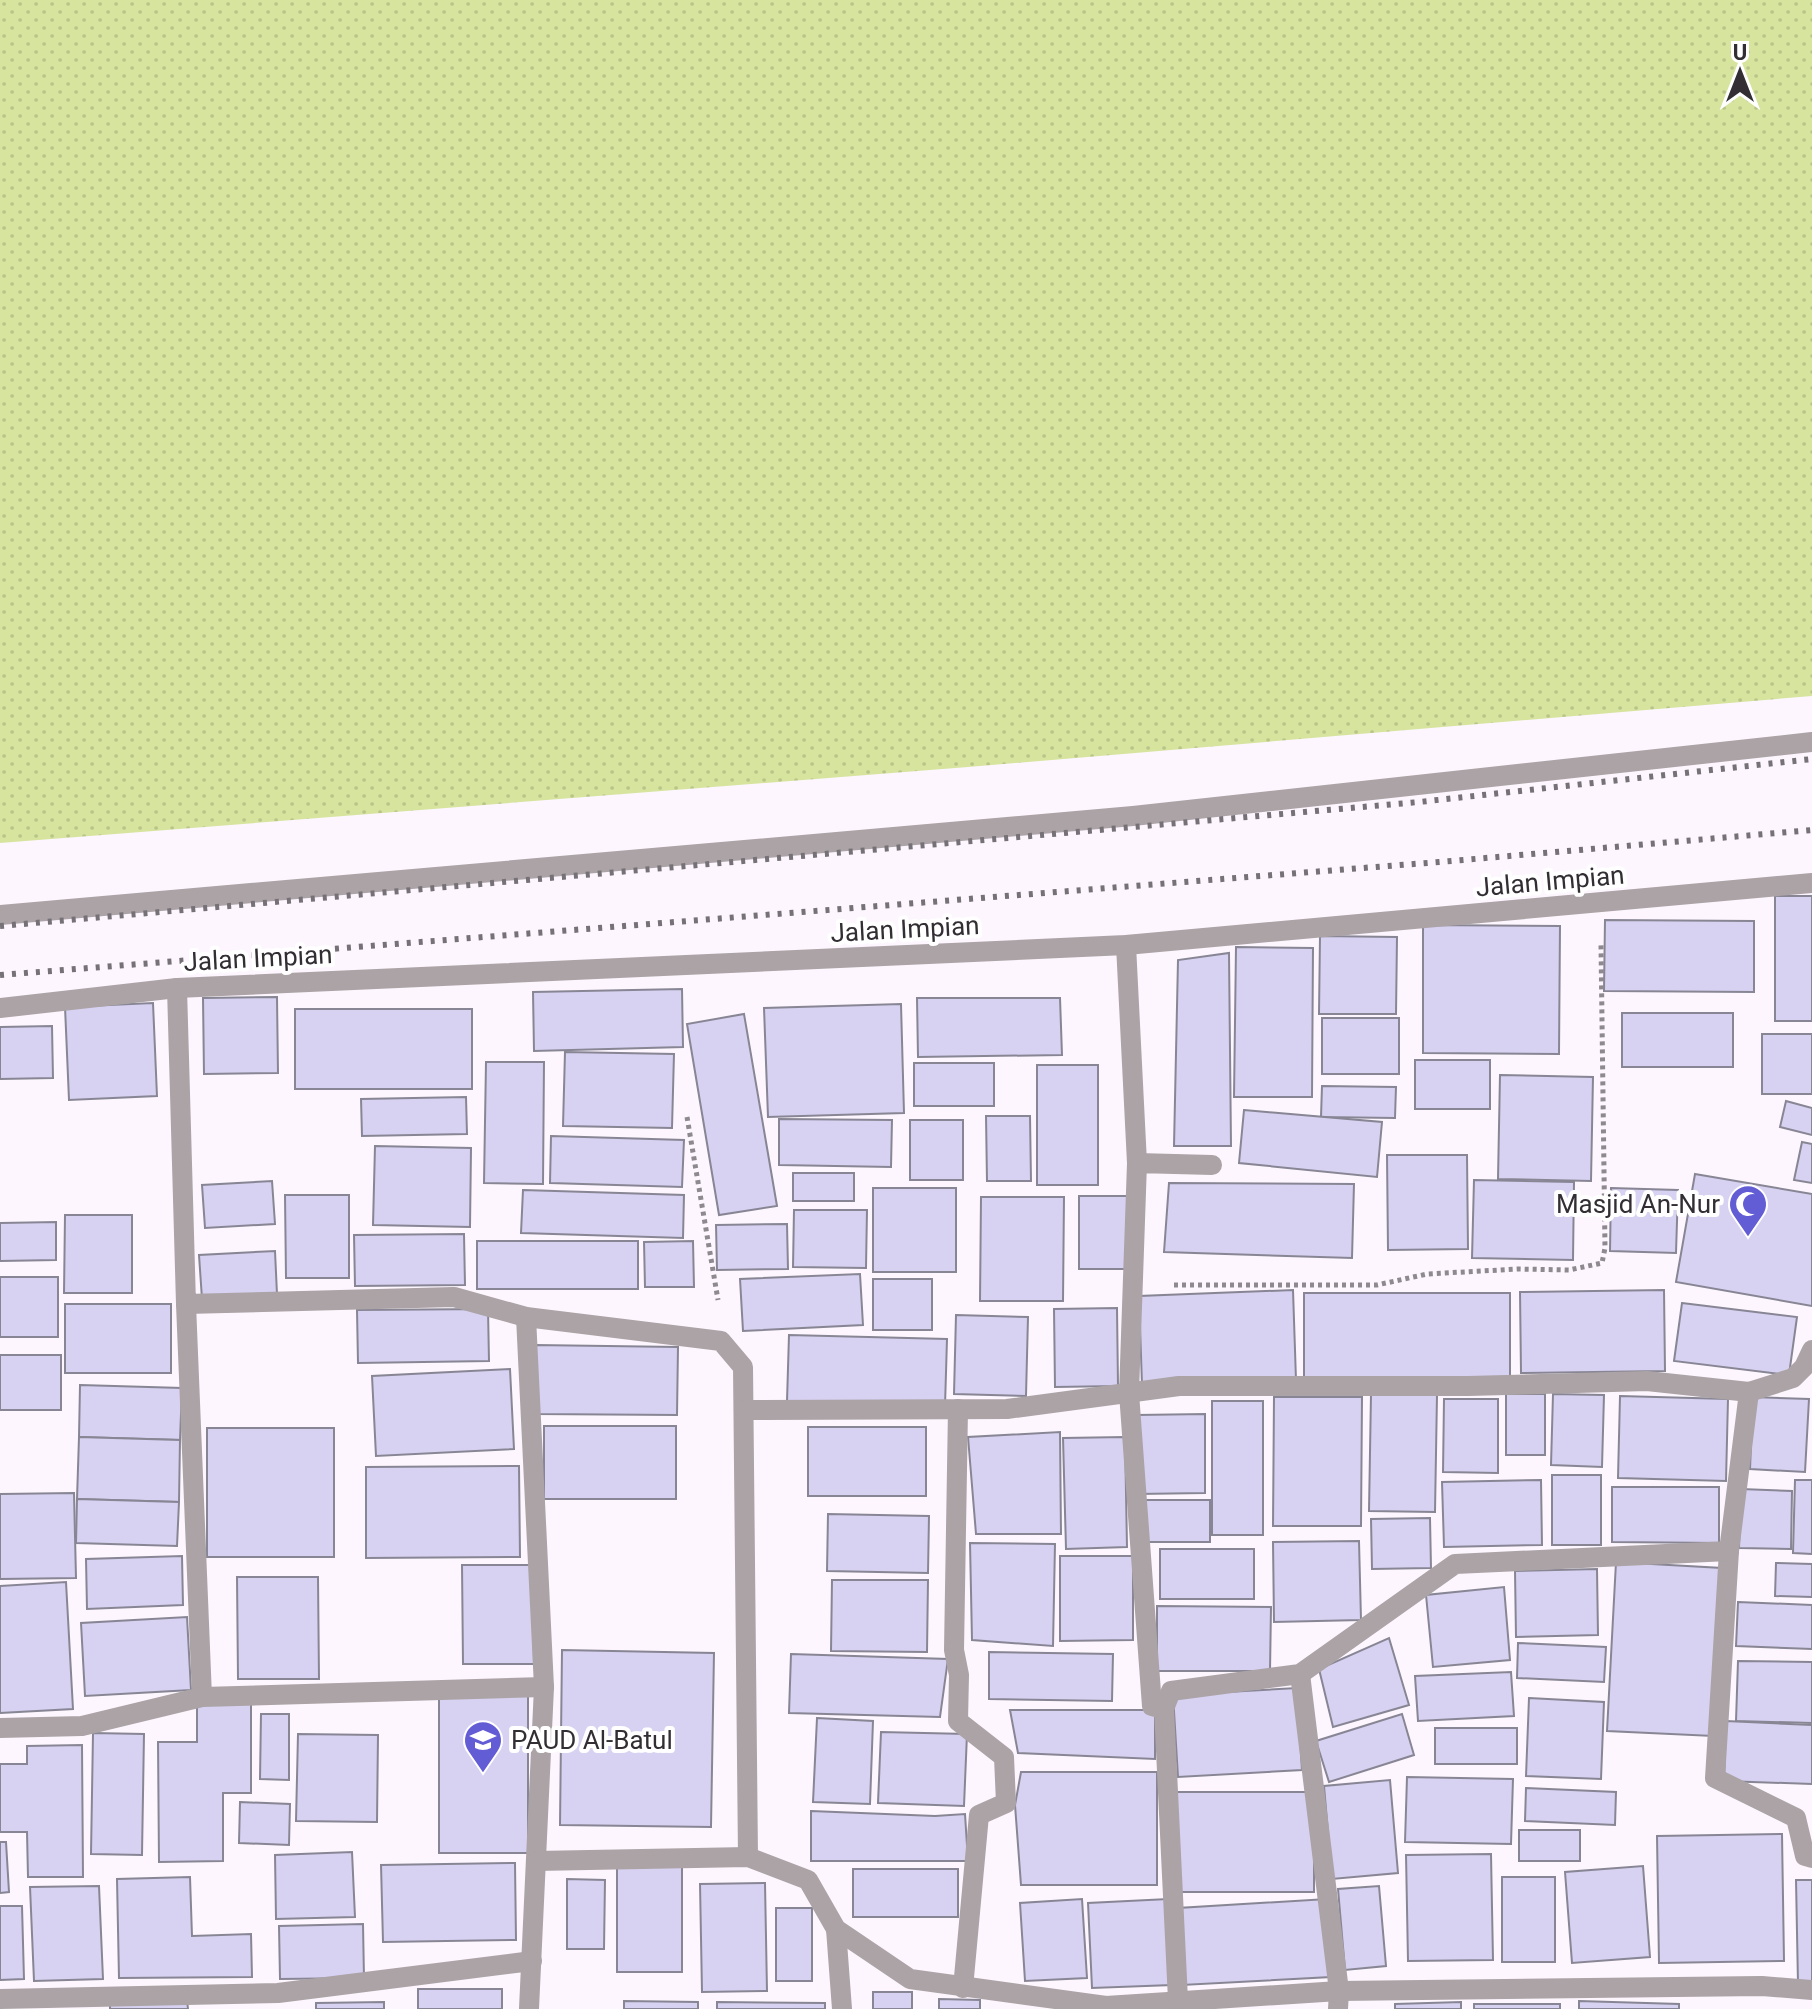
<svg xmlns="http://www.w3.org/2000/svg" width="1812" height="2009" font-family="Roboto,sans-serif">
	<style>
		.grass { fill: url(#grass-dots) }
		.building { fill: #d7d1f2; stroke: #888694; stroke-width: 2 }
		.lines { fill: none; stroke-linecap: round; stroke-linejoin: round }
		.path { stroke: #8e898f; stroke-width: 5; stroke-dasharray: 4 4; stroke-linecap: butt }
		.street { stroke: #aba3a5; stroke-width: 20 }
		.rail { stroke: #767177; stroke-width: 6; stroke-dasharray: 4 8; stroke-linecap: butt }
		.labels { text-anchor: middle; stroke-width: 8; stroke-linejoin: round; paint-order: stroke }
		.street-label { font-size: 26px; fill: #322e33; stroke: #fff }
		.poi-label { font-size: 26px; fill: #322e33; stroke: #fff; text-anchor: end }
	</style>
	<defs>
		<pattern id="grass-dots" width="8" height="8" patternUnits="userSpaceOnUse" patternTransform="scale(2)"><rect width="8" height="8" fill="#d6e49e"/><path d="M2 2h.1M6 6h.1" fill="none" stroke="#b8c489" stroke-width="1.8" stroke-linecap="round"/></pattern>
	</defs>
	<rect width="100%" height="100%" fill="#fdf6fe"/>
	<polygon class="grass" points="0,0 1812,0 1812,696 968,767 0,843"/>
	<g class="building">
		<rect x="1775" y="896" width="37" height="125"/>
		<polygon points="1605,920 1754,921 1754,992 1604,991"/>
		<polygon points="1423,925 1560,926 1559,1054 1423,1053"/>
		<polygon points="1320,936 1397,937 1396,1014 1319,1014"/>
		<polygon points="1236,947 1313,948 1312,1097 1234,1097"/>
		<polygon points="1229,953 1231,1146 1174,1146 1178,960"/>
		<polygon points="682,989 683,1047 534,1051 533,992"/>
		<polygon points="277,997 278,1073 204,1074 203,998"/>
		<polygon points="917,998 1060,998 1062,1055 918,1057"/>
		<polygon points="153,1003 157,1096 69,1100 65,1007"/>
		<polygon points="901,1004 904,1113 768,1117 764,1008"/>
		<rect x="295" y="1009" width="177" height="80"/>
		<rect x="1622" y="1013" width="111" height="54"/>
		<polygon points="744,1014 777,1206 719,1215 687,1024"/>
		<rect x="1322" y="1018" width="77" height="56"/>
		<polygon points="52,1026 53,1078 0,1079 0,1027"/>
		<rect x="1762" y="1034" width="50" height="60"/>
		<polygon points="565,1052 674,1054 672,1128 563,1126"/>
		<rect x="1415" y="1060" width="75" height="49"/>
		<polygon points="486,1062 544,1062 543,1184 484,1183"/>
		<rect x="914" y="1063" width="80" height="43"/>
		<rect x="1037" y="1065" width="61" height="120"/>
		<polygon points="1500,1075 1593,1077 1591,1181 1498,1179"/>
		<polygon points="1322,1086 1396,1087 1395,1118 1321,1117"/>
		<polygon points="466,1097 467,1134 362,1136 361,1099"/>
		<polygon points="1786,1101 1812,1108 1812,1135 1780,1127"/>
		<polygon points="1244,1110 1382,1122 1377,1177 1239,1163"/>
		<polygon points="986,1116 1030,1116 1031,1181 987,1181"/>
		<polygon points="779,1119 892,1120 891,1167 779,1165"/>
		<rect x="910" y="1120" width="53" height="60"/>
		<polygon points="551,1136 684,1140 682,1187 550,1183"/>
		<polygon points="1802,1142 1812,1144 1812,1183 1794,1180"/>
		<polygon points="375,1146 471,1148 470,1227 373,1225"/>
		<polygon points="1387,1155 1467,1155 1468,1249 1388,1250"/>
		<rect x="793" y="1173" width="61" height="28"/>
		<polygon points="1695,1174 1812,1194 1812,1306 1676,1282"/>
		<polygon points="1474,1180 1574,1182 1573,1260 1472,1258"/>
		<polygon points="272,1181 275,1224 205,1228 202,1185"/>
		<polygon points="1169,1183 1354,1184 1352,1258 1164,1252"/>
		<rect x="873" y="1188" width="83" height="84"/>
		<polygon points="1611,1188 1678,1190 1676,1253 1610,1251"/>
		<polygon points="523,1190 684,1195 683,1238 521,1233"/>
		<polygon points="285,1195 349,1195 349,1278 286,1278"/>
		<rect x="1079" y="1196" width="50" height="73"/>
		<polygon points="981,1197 1064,1197 1063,1301 980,1301"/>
		<polygon points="794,1210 867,1210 866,1268 793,1267"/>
		<polygon points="65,1215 132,1215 132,1293 64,1293"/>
		<polygon points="56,1222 56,1260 0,1261 0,1223"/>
		<polygon points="787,1224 788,1269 717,1270 716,1225"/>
		<polygon points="464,1234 465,1285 355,1286 354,1235"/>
		<rect x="477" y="1241" width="161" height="48"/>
		<polygon points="693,1241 694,1287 645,1287 644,1242"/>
		<polygon points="275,1251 277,1294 202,1299 199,1255"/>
		<polygon points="860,1274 863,1325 743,1331 740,1279"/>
		<rect x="0" y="1277" width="58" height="60"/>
		<rect x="873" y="1279" width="59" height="51"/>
		<polygon points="1293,1290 1296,1380 1142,1385 1139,1296"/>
		<polygon points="1664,1290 1665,1371 1521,1373 1520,1292"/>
		<rect x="1304" y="1293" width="206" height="86"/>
		<polygon points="1682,1303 1797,1317 1789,1375 1674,1361"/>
		<rect x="65" y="1304" width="106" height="69"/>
		<polygon points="1117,1308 1118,1386 1055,1387 1054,1309"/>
		<polygon points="488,1309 489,1361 358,1363 357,1310"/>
		<polygon points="956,1315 1028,1317 1026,1396 954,1394"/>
		<polygon points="789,1335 947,1339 945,1406 787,1401"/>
		<polygon points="535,1345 678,1347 677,1415 535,1414"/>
		<rect x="0" y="1355" width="61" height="55"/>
		<polygon points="510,1369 514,1449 376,1456 372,1376"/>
		<polygon points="80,1385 182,1388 180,1440 79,1437"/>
		<polygon points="1371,1394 1437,1395 1435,1512 1369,1511"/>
		<rect x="1506" y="1394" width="39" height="61"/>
		<polygon points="1553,1394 1604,1395 1602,1467 1551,1465"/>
		<polygon points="1620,1396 1728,1399 1726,1481 1618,1478"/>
		<polygon points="1274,1397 1362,1397 1361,1526 1273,1526"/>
		<polygon points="1753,1397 1809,1399 1805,1472 1750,1469"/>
		<polygon points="1444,1399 1498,1399 1498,1473 1443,1472"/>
		<rect x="1212" y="1401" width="51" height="134"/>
		<polygon points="1205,1414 1205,1493 1137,1494 1137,1415"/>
		<rect x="544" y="1426" width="132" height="73"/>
		<rect x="808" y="1427" width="118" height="69"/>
		<rect x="207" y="1428" width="127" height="129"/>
		<polygon points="1060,1432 1061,1534 976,1534 968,1437"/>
		<polygon points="79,1437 180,1440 179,1502 77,1499"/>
		<polygon points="1125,1437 1127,1547 1066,1549 1063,1438"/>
		<polygon points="519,1466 520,1557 366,1558 366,1467"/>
		<rect x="1552" y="1475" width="49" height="70"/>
		<polygon points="1541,1480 1542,1545 1444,1547 1442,1482"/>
		<polygon points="1795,1480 1812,1480 1812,1554 1793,1553"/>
		<polygon points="1612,1487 1719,1487 1719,1543 1612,1542"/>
		<polygon points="1741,1489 1792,1491 1791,1549 1739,1548"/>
		<polygon points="74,1493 76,1578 0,1579 0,1494"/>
		<polygon points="77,1499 179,1502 177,1546 76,1543"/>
		<rect x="1142" y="1500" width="68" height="42"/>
		<polygon points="828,1514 929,1516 928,1573 827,1571"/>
		<polygon points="1430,1518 1431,1568 1372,1569 1371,1519"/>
		<polygon points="1359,1541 1361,1620 1274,1622 1273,1542"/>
		<polygon points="970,1543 1055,1544 1053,1646 972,1640"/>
		<rect x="1160" y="1549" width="94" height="50"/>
		<polygon points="182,1556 183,1605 87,1609 86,1559"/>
		<polygon points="1060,1556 1133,1556 1133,1640 1060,1641"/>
		<polygon points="1616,1562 1722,1568 1713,1736 1607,1731"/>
		<polygon points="1776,1563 1812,1564 1812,1597 1775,1596"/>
		<polygon points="462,1565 533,1565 534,1664 463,1664"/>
		<polygon points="1597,1569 1598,1635 1516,1637 1515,1571"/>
		<polygon points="237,1577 318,1577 319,1679 238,1679"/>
		<polygon points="832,1580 928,1580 927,1652 831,1651"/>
		<polygon points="66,1582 73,1709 0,1713 0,1586"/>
		<polygon points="1504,1587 1510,1660 1433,1667 1426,1595"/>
		<polygon points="1738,1602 1812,1605 1812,1649 1736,1646"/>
		<polygon points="1157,1606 1271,1607 1270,1671 1157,1671"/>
		<polygon points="187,1617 191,1690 85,1696 81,1623"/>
		<polygon points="1389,1638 1409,1705 1333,1727 1319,1669"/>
		<polygon points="1518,1643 1606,1647 1604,1682 1517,1678"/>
		<polygon points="562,1650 714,1653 711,1827 560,1825"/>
		<polygon points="989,1652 1113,1654 1112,1701 989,1699"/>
		<polygon points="791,1654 948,1659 940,1717 789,1713"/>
		<polygon points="1738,1661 1812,1662 1812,1723 1736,1721"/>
		<polygon points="1511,1672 1514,1716 1418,1721 1415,1676"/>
		<polygon points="1297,1688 1302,1770 1178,1777 1173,1695"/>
		<rect x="439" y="1695" width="89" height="158"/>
		<polygon points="1529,1698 1604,1702 1601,1779 1526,1776"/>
		<polygon points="197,1702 251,1702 251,1793 223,1793 223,1861 159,1862 158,1742 197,1742"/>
		<polygon points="1010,1710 1155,1710 1155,1759 1018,1753"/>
		<polygon points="261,1714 289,1714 289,1780 260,1779"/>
		<polygon points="1402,1714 1414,1755 1329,1782 1316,1741"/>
		<polygon points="817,1718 873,1721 870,1804 813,1802"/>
		<polygon points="1726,1721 1812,1725 1812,1784 1724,1781"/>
		<rect x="1435" y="1728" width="82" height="36"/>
		<polygon points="881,1732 967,1734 964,1806 878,1803"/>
		<polygon points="93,1733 144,1734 142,1855 91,1854"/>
		<polygon points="298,1734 378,1735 377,1822 296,1821"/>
		<polygon points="82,1745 83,1877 28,1877 27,1832 0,1832 0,1764 27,1764 27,1746"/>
		<polygon points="1021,1772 1157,1772 1157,1885 1021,1885 1015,1805"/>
		<polygon points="1407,1777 1513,1779 1511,1844 1405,1842"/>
		<polygon points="1390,1780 1398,1873 1332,1879 1324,1786"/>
		<polygon points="1526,1788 1616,1792 1615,1825 1525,1821"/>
		<rect x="1177" y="1792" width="137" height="100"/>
		<polygon points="240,1802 290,1804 289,1845 239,1843"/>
		<polygon points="811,1811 935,1816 965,1814 968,1861 811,1861"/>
		<rect x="1519" y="1830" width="61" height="31"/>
		<polygon points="1782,1834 1784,1961 1659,1963 1657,1836"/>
		<polygon points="0,1842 6,1842 9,1892 0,1893"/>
		<polygon points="352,1852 355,1917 276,1919 275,1855"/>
		<polygon points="1491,1854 1493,1960 1408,1961 1406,1855"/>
		<polygon points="515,1863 516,1940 383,1942 381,1865"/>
		<rect x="617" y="1866" width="65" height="106"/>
		<polygon points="1643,1866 1650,1957 1572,1963 1565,1872"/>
		<rect x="853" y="1869" width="105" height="48"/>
		<polygon points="190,1877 192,1936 251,1934 252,1977 119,1978 117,1879"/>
		<rect x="1502" y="1877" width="53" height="85"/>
		<polygon points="567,1879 605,1880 604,1949 567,1949"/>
		<polygon points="1796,1880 1812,1880 1812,1984 1798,1984"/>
		<polygon points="765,1883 767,1991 702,1992 700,1884"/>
		<polygon points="99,1886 103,1979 34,1981 30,1887"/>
		<polygon points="1379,1886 1386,1966 1345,1970 1338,1889"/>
		<polygon points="1082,1899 1087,1978 1025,1981 1020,1903"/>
		<polygon points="1168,1899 1172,1985 1092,1988 1088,1903"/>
		<polygon points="1327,1899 1331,1977 1182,1985 1178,1908"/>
		<polygon points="0,1906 22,1906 24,1979 0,1980"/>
		<rect x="776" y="1908" width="36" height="73"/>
		<polygon points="363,1924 364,1978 280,1979 279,1926"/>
		<rect x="418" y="1989" width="84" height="20"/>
		<rect x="873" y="1992" width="39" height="17"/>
		<polygon points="939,1999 980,2000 980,2009 939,2009"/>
		<polygon points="187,2000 188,2009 110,2009 110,2004"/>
		<polygon points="624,2001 698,2002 698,2009 624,2009"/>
		<polygon points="1579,2001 1679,2004 1679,2009 1579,2009"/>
		<polygon points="384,2002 384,2009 316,2009 316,2003"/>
		<polygon points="717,2002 825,2003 825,2009 717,2009"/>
		<polygon points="1461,2002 1461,2009 1395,2009 1395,2004"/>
		<rect x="1474" y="2004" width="86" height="5"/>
	</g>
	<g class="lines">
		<g class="path">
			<polyline points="687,1117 718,1300"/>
			<polyline points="1174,1285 1377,1285 1427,1274 1518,1269 1569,1270 1602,1263 1605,1248 1601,944"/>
		</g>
		<g class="street">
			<polyline points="0,915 1133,816 1812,742"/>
			<polyline points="1126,945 1137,1163"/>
			<polyline points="177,988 186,1304 454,1297 526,1317 721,1341 743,1367 748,1857"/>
			<polyline points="0,1008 177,988 1126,945 1812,883"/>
			<polyline points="186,1304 202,1697"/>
			<polyline points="526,1317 544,1687 529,2009"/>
			<polyline points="958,1409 954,1650 959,1675 958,1721 1004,1757 1006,1803 979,1815 963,1988"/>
			<polyline points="745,1410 1007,1409 1179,1386 1468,1386 1647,1381 1749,1392 1793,1378 1804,1367 1812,1350"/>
			<polyline points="1729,1551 1715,1778 1796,1818 1805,1856 1812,1858"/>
			<polyline points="1300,1674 1339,1991 1338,2009"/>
			<polyline points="1164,1709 1171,1691 1300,1674 1455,1564 1729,1551 1749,1392"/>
			<polyline points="0,1728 82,1726 202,1697 544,1687"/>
			<polyline points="536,1861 748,1857 808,1880 836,1929 910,1979 1106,2006 1339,1991 1762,1986 1812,1990"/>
			<polyline points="836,1929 842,2009"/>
			<polyline points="0,1999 278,1993 532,1961"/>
			<polyline points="1178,2000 1164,1709 1152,1706 1129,1393 1137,1163 1212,1165"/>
		</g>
		<g class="rail">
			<polyline points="0,926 1419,802 1812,759"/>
			<polyline points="0,975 1439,862 1812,830"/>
		</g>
	</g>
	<defs>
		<symbol id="mosque-pin" viewBox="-11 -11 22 30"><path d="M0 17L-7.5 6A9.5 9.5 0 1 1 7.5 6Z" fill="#625cd5" stroke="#fff"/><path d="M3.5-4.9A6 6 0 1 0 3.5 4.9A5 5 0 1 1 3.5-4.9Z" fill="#fff"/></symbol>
		<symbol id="school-pin" viewBox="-11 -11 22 30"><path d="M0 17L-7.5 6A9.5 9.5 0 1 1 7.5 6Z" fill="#625cd5" stroke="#fff"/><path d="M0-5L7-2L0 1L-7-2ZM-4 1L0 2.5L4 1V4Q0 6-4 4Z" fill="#fff"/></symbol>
	</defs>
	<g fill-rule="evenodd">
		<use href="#mosque-pin" x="1726" y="1182" width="44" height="60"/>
		<use href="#school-pin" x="461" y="1718" width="44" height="60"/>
	</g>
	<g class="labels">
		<g class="street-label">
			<text transform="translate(1550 881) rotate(-5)" y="9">Jalan Impian</text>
			<text transform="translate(905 929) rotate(-3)" y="9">Jalan Impian</text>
			<text transform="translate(258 958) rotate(-3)" y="9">Jalan Impian</text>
		</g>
		<g class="poi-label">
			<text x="1720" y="1213">Masjid An-Nur</text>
			<text x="511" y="1749" text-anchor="start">PAUD Al-Batul</text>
		</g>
	</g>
	<g transform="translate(1740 72)" stroke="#ffffff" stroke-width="6" paint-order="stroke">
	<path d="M0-6L14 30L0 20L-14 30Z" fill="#322e33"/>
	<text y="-12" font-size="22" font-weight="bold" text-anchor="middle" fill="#322e33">U</text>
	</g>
</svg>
